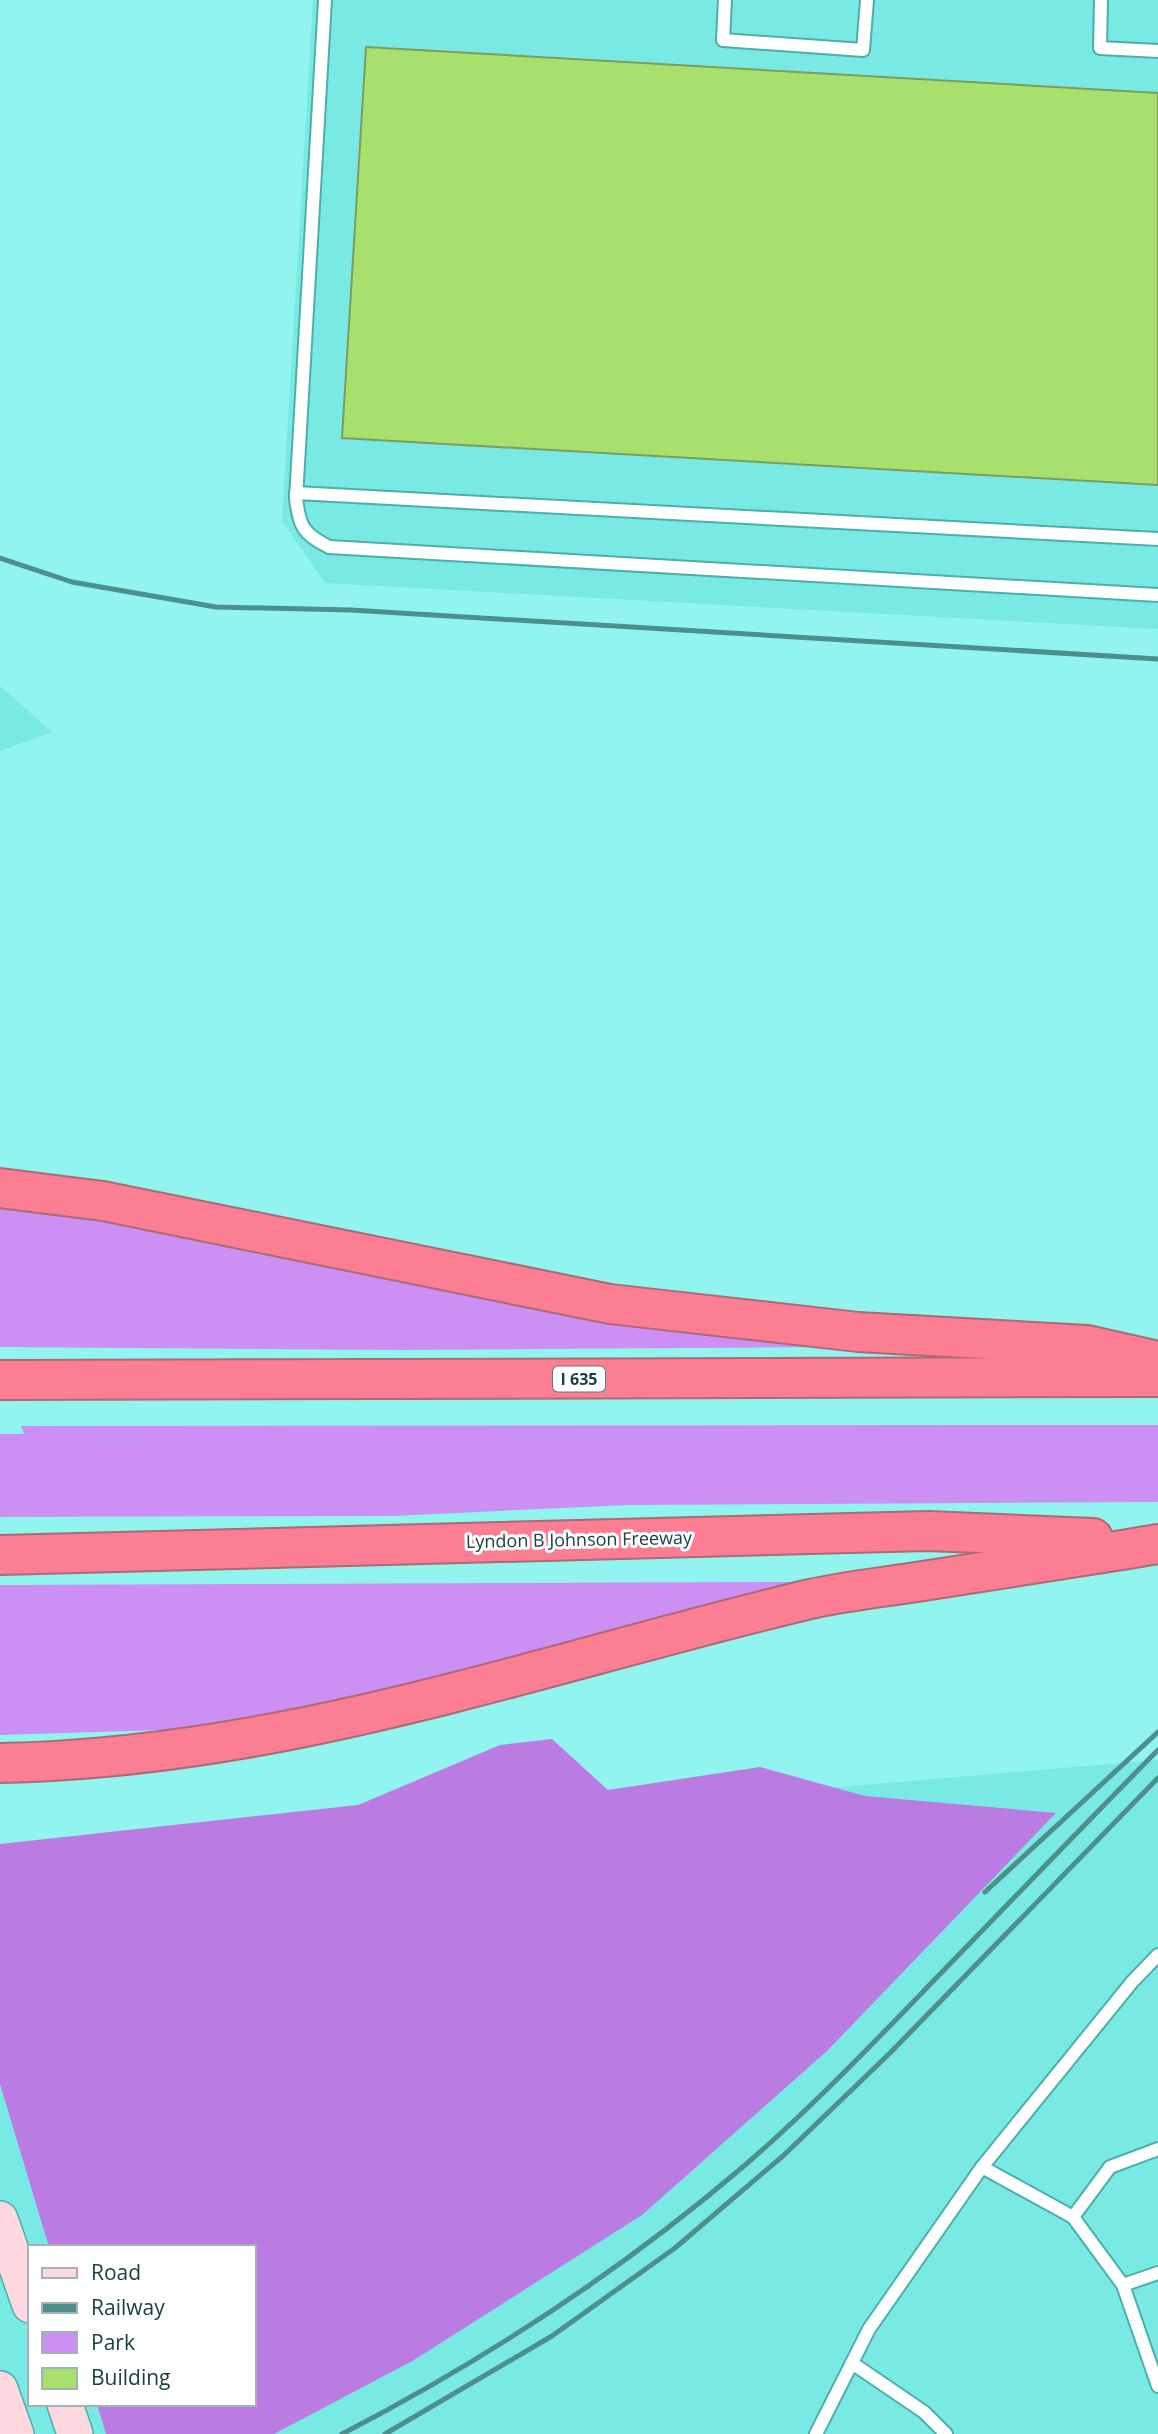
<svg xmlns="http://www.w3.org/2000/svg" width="1158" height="2434" font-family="'Open Sans',sans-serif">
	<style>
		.built { fill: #79e9e3; fill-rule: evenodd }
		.green { fill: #cc90f4 }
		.forest { fill: #ba7ce2 }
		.building { fill: #a7e06d; stroke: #7d9c5f; stroke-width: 2 }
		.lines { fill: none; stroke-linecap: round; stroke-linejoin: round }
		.service-casing { stroke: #4bafaa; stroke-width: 16 }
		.secondary-casing { stroke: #4bafaa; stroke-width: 38 }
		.motorway-casing { stroke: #ac6976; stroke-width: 42 }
		.service { stroke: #fff; stroke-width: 12 }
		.secondary { stroke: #fed8df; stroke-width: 35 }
		.motorway { stroke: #fb7e93; stroke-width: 38 }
		.rail { stroke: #4d8f8c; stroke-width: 5 }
		.labels { text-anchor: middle; stroke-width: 6; stroke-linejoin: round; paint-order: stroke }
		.shield { fill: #fff; stroke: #5d7b79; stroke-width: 2 }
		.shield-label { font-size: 16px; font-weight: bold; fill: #184240 }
		.street-label { font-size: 18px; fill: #184240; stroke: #fff }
	</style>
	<rect width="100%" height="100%" fill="#91f4ee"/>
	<g class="built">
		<polygon points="313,0 1158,0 1158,629 325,583 282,521"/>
		<polygon points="0,686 52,732 0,751"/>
		<path d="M1158,1760V2434H0V1858ZM30,2247H254V2404H30Z"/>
	</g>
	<g class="green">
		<polygon points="0,1200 818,1337 817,1347 404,1350 0,1347"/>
		<polygon points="1158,1425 1158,1502 627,1505 394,1516 0,1517 0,1434 24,1434 21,1426"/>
		<polygon points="794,1582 356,1702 194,1729 0,1735 0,1585"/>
	</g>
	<polygon class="forest" points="552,1739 608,1790 760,1767 865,1796 1056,1813 827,2051 642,2215 414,2360 274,2434 106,2434 97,2404 254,2404 254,2247 49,2247 0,2084 0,1844 358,1805 500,1745"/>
	<polygon class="building" points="366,47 1158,93 1158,485 342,438"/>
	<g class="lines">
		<defs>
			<g id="service">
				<path d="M325,0L296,498C299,526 303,534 329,547L1158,595"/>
				<polyline points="725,0 723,40 863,50 867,0"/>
				<polyline points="1101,0 1100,48 1158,51"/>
				<polyline points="296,493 1158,539"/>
				<polyline points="982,2167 1073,2217 1123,2285 1158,2273"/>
				<polyline points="1073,2217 1110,2167 1158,2149"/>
				<polyline points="1123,2285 1158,2386"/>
				<polyline points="852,2363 924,2412 946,2434"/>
				<polyline points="816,2434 869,2329 982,2167 1132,1982 1158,1955"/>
			</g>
			<g id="secondary">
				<polyline points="0,2219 30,2305"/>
				<polyline points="0,2389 16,2434"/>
				<polyline points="65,2404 75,2434"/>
			</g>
			<g id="motorway">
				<polyline points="0,1188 103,1201 610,1304 858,1332 1087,1345 1158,1361"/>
				<polyline points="0,1380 1158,1377"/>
				<polyline points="0,1555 929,1531 1093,1538"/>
				<path d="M0,1763C282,1758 536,1665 806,1600C844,1591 885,1587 923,1581C1002,1569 1080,1557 1158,1544"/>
			</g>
		</defs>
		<use href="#service" class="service-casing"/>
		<use href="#secondary" class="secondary-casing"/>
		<use href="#motorway" class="motorway-casing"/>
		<use href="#service" class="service"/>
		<use href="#secondary" class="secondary"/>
		<use href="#motorway" class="motorway"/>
		<g class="rail">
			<polyline points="0,558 72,582 216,607 351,610 1158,659"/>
			<polyline points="985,1892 1158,1732"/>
			<path d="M342,2434C485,2360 621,2271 744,2166C815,2105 879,2037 944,1970C1015,1897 1086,1823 1158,1750"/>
			<polyline points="385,2434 552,2336 675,2248 784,2155 890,2053 1158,1778"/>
		</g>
	</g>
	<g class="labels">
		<rect class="shield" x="553" y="1366.5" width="52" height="25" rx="5"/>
		<g class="shield-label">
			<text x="579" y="1385">I 635</text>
		</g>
		<g class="street-label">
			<text transform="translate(579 1540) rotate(-1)" y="6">Lyndon B Johnson Freeway</text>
		</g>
	</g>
	<rect x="28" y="2245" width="228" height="161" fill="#ffffff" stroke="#a3b3b3" stroke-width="2"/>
	<rect x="42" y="2268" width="35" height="10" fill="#fed8df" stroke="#a3b3b3" stroke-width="2"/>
	<text x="91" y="2280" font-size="21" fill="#184240">Road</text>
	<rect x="42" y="2303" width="35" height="10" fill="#4d8f8c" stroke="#a3b3b3" stroke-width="2"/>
	<text x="91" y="2315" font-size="21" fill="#184240">Railway</text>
	<rect x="42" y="2332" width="35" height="21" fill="#cc90f4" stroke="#a3b3b3" stroke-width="2"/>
	<text x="91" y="2350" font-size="21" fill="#184240">Park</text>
	<rect x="42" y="2368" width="35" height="21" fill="#a7e06d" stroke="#a3b3b3" stroke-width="2"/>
	<text x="91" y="2385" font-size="21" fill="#184240">Building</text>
</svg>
